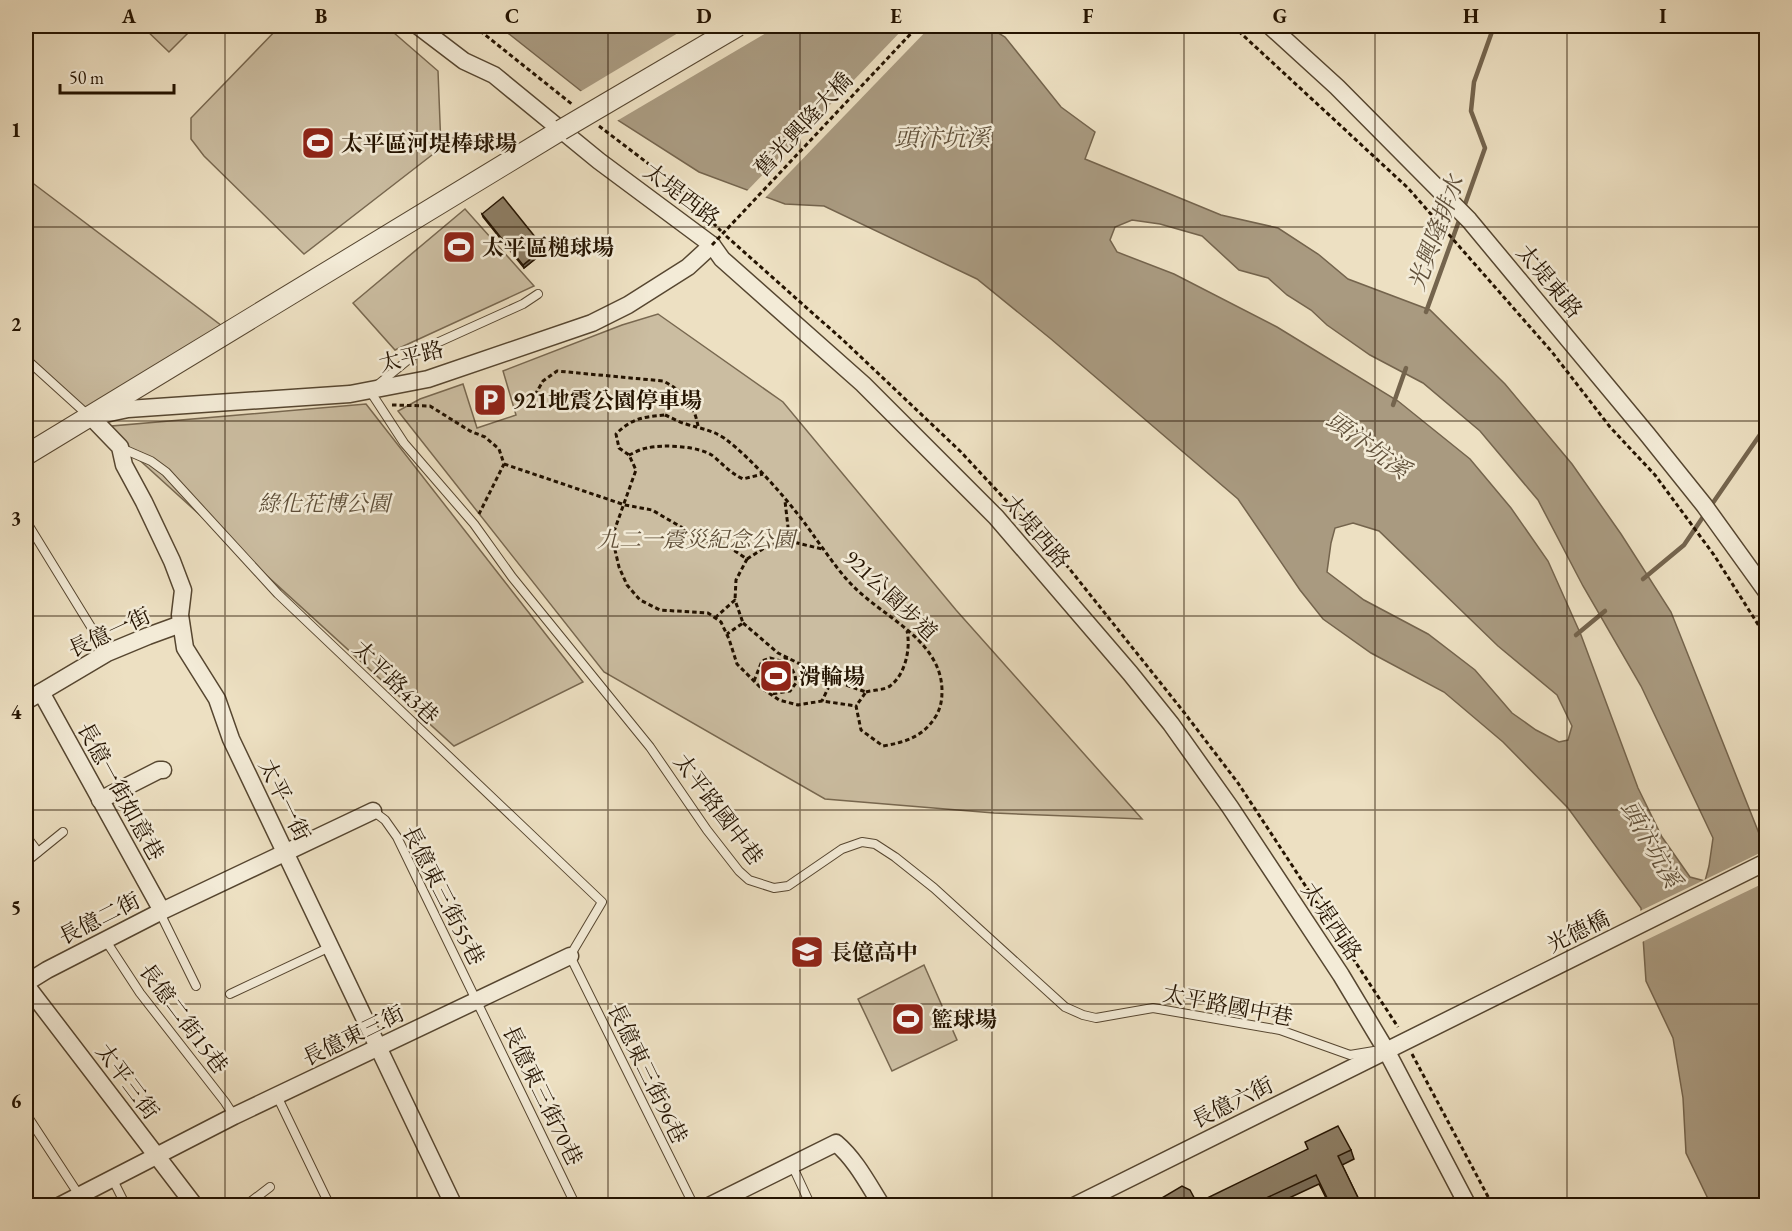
<svg xmlns="http://www.w3.org/2000/svg" width="1792" height="1231" font-family="'EB Garamond','Noto Serif TC',serif">
	<style>
		.green { fill: #cbbda1; stroke: #786850; stroke-width: 1.5 }
		.water { fill: #a99a80; stroke: #74644d; stroke-width: 1.5; fill-rule: evenodd }
		.pier { fill: #ede0c2 }
		.lines { fill: none; stroke-linecap: round; stroke-linejoin: round }
		.stream { stroke: #74644d; stroke-width: 4.5 }
		.service-casing { stroke: #564630; stroke-width: 10 }
		.minor-casing { stroke: #564630; stroke-width: 19 }
		.tertiary-casing { stroke: #564630; stroke-width: 22 }
		.path { stroke: #241300; stroke-width: 3; stroke-dasharray: 4.5 3; stroke-linecap: butt }
		.service { stroke: #f3ebd7; stroke-width: 8 }
		.minor { stroke: #f3ebd7; stroke-width: 16 }
		.tertiary { stroke: #f3ebd7; stroke-width: 20 }
		.tertiary-bridge-casing { stroke: #564630; stroke-width: 22; stroke-linecap: butt }
		.path-bridge { stroke: #241300; stroke-width: 3; stroke-dasharray: 4.5 3; stroke-linecap: butt }
		.tertiary-bridge { stroke: #f3ebd7; stroke-width: 20 }
		.wall { fill: #796c57; stroke: #241300; stroke-width: 1.5 }
		.shaded-wall { fill: #635847; stroke: #241300; stroke-width: 1.5 }
		.building { fill: #8d7e65; stroke: #241300; stroke-width: 1.5 }
		.grid { fill: none; stroke: #241300; stroke-width: 1.5; stroke-opacity: 0.55 }
		.labels { text-anchor: middle; stroke-width: 5; stroke-linejoin: round; paint-order: stroke }
		.street-label { font-size: 22px; fill: #241300; stroke: #f3ebd7 }
		.poi-label { font-size: 22px; font-weight: bold; fill: #241300; stroke: #f3ebd7; text-anchor: start }
		.park-label { font-size: 22px; font-style: italic; fill: #5e4e38; stroke: #f3ebd7 }
		.water-label { font-size: 24px; font-style: italic; fill: #60503a; stroke: #f3ebd7 }
		.neatline { fill: none; stroke: #241300; stroke-width: 2 }
		.grid-label { font-size: 20px; text-anchor: middle; font-weight: bold; fill: #241300 }
	</style>
	<rect width="100%" height="100%" fill="#ede0c2"/>
	<filter id="stains"><feTurbulence type="fractalNoise" baseFrequency=".00333" numOctaves="4"/><feColorMatrix values="0 0 0 0 .2 0 0 0 0 .09 0 0 0 0 .02 0 0 0 .5 -.17"/></filter>
	<radialGradient id="worn" r=".72"><stop offset=".6" stop-color="#630" stop-opacity="0"/><stop offset="1" stop-color="#630" stop-opacity=".3"/></radialGradient>
	<g class="green">
		<polygon points="142,26 195,26 169,52"/>
		<polygon points="280,26 386,26 438,71 441,148 304,254 204,156 191,139 191,118"/>
		<polygon points="26,178 222,326 90,413 26,357"/>
		<polygon points="465,209 534,286 395,350 353,303"/>
		<polygon points="658,314 783,402 956,610 1142,819 994,813 825,799 604,672 398,411 420,399 463,384 477,428 516,415 503,371 622,325"/>
		<polygon points="366,404 583,682 454,746 123,445 112,426"/>
		<polygon points="924,965 957,1040 892,1071 858,999"/>
	</g>
	<path class="water" d="M499,26H657L672,33L703,28L705,26H987L1005,37L1061,107L1095,132L1085,159L1221,215L1278,228L1318,254L1348,279L1430,310L1505,384L1572,464L1621,534L1671,612L1762,841L1766,862V1205H1711L1686,1153L1683,1098L1673,1038L1646,981L1641,908L1568,808L1503,742L1444,692L1371,653L1323,619L1300,590L1238,499L1051,339L977,279L824,206L785,204L699,172L619,121ZM1132,220L1160,224L1202,236L1239,270L1268,278L1287,295L1311,310L1327,325L1370,355L1423,383L1480,431L1538,500L1583,586L1641,686L1713,838L1709,866L1705,881L1690,877L1662,837L1638,788L1581,635L1548,561L1511,508L1470,459L1398,401L1277,327L1174,274L1117,252L1110,240L1115,227ZM1353,523L1379,531L1498,646L1557,695L1572,726L1568,740L1559,742L1536,730L1512,713L1475,670L1428,634L1364,600L1327,572L1331,543L1335,528Z"/>
	<g class="pier">
		<polygon points="698,26 778,26 615,122 578,93 688,27"/>
		<polygon points="906,26 931,26 764,199 745,193"/>
		<polygon points="1766,850 1766,882 1640,943 1638,912"/>
	</g>
	<g class="lines">
		<g class="stream">
			<polyline points="1463,210 1485,148 1471,111 1474,82 1494,26"/>
			<polyline points="1426,312 1460,218"/>
			<polyline points="1393,405 1406,368"/>
			<polyline points="1710,507 1766,426"/>
			<polyline points="1643,579 1684,545 1705,514"/>
			<polyline points="1576,635 1605,611"/>
		</g>
		<defs>
			<g id="service">
				<polyline points="538,294 523,304 419,351 370,391 404,443 474,524 512,577 650,747 707,830 739,871 749,880 774,888 788,886 842,849 862,842 875,844 895,857 934,888 1065,1007 1083,1015 1096,1018 1153,1008 1280,1030 1350,1055 1374,1051"/>
				<polyline points="26,359 90,417"/>
				<polyline points="121,448 151,461 166,472 278,594 602,902 570,956 694,1206"/>
				<polyline points="26,521 107,653"/>
				<polyline points="373,811 385,820 397,837 576,1206"/>
				<polyline points="26,836 38,852"/>
				<polyline points="26,862 63,832"/>
				<polyline points="162,911 163,919 196,986"/>
				<polyline points="106,941 140,993 225,1102 234,1116"/>
				<polyline points="230,994 330,947"/>
				<polyline points="277,1096 330,1206"/>
				<polyline points="26,1114 79,1195"/>
				<polyline points="792,1165 811,1206"/>
				<polyline points="112,1178 126,1206"/>
				<polyline points="245,1206 270,1187"/>
			</g>
			<g id="minor">
				<polyline points="418,26 464,61 494,75 599,161 712,245 722,259 863,384 996,517 1130,673 1171,724 1230,807 1341,975 1386,1050 1468,1206"/>
				<polyline points="1270,26 1337,87 1469,220 1647,434 1704,505 1766,591"/>
				<polyline points="95,416 128,409 350,394 428,379 592,323 628,305 688,267 712,245"/>
				<polyline points="91,417 120,447 124,465 144,502 172,561 183,590 180,615 185,648 217,699 231,739 454,1206"/>
				<polyline points="41,692 162,911"/>
				<polyline points="26,701 107,653 148,636 181,624"/>
				<polyline points="100,800 159,770 163,770"/>
				<polyline points="26,983 47,970 162,911 373,811"/>
				<polyline points="26,985 195,1206"/>
				<polyline points="59,1206 234,1116 570,956"/>
				<path d="M709,1206L836,1143C856,1160 868,1184 882,1206"/>
				<polyline points="1074,1206 1766,862"/>
			</g>
			<polyline id="tertiary" points="26,455 561,130"/>
		</defs>
		<use href="#service" class="service-casing"/>
		<use href="#minor" class="minor-casing"/>
		<use href="#tertiary" class="tertiary-casing"/>
		<g class="path">
			<polyline points="474,26 573,105"/>
			<polyline points="1233,26 1408,188 1552,352 1610,427 1655,475 1714,555 1766,637"/>
			<polyline points="599,126 675,184 721,231"/>
			<polyline points="726,236 844,341 961,452 1068,567 1183,711 1238,783 1398,1027"/>
			<path d="M535,395L543,381L557,371L663,381C683,391 694,404 698,426"/>
			<polyline points="392,405 430,406 470,431 485,437 499,449 504,464 479,514"/>
			<path d="M665,415C672,418 679,422 686,424C701,429 710,429 724,438C753,459 796,509 816,539C828,555 839,572 853,586C883,617 941,640 942,690C942,700 941,707 936,716C923,737 906,742 883,746L861,730L856,706L822,701L798,705L779,700L760,687L737,664L729,639L721,622L708,613L660,610L640,600L627,585L619,567L612,537L636,470L629,455L619,448L616,434C632,418 643,417 665,415Z"/>
			<path d="M629,455C634,453 640,449 647,448C662,444 700,446 713,456C724,465 729,472 743,479L763,474"/>
			<polyline points="504,464 625,505 652,510 688,531 707,541 729,547 747,559 736,580 735,600"/>
			<polyline points="782,543 788,527 785,501"/>
			<polyline points="747,559 769,545 793,542 822,549"/>
			<polyline points="715,618 735,600 743,623 727,634"/>
			<polyline points="743,623 778,653 832,680 822,701"/>
			<polyline points="832,680 866,692 856,706"/>
			<polyline points="754,681 762,661 770,658 781,661 786,658 795,675 796,683 790,691 772,694"/>
			<path d="M866,692C873,690 885,690 890,686C905,675 911,649 907,631"/>
			<polyline points="1412,1054 1493,1206"/>
		</g>
		<use href="#service" class="service"/>
		<use href="#minor" class="minor"/>
		<use href="#tertiary" class="tertiary"/>
		<defs>
			<polyline id="tertiary-bridge" points="561,130 738,26"/>
		</defs>
		<use href="#tertiary-bridge" class="tertiary-bridge-casing"/>
		<polyline class="path-bridge" points="712,245 918,26"/>
		<use href="#tertiary-bridge" class="tertiary-bridge"/>
	</g>
	<g class="wall">
		<polygon points="482,214 545,251 524,268 483,217"/>
		<polygon points="1351,1150 1354,1159 1342,1165 1362,1206 1330,1206 1319,1184 1272,1206 1162,1206 1160,1199 1197,1203"/>
	</g>
	<polygon class="shaded-wall" points="544,248 545,251 524,268 523,265"/>
	<g class="building">
		<polygon points="503,197 544,248 523,265 482,214"/>
		<polygon points="1338,1126 1351,1150 1338,1156 1362,1206 1331,1206 1316,1175 1249,1206 1163,1206 1160,1199 1182,1186 1190,1190 1197,1203 1308,1149 1305,1142"/>
	</g>
	<path class="grid" d="M225,26V1206M417,26V1206M608,26V1206M800,26V1206M992,26V1206M1184,26V1206M1375,26V1206M1567,26V1206M26,227H1766M26,421H1766M26,616H1766M26,810H1766M26,1004H1766"/>
	<defs>
		<symbol id="stadium-square" viewBox="-11 -11 22 22"><rect x="-9" y="-9" width="18" height="18" rx="4" fill="#8f2418" stroke="#f3ebd7"/><path d="M0-5a6.5 5 0 1 0 0 10a6.5 5 0 1 0 0-10ZM-3.5-1.8h7v3.6h-7Z" fill="#fff"/></symbol>
		<symbol id="parking-square" viewBox="-11 -11 22 22"><rect x="-9" y="-9" width="18" height="18" rx="4" fill="#8f2418" stroke="#f3ebd7"/><path d="M-3.5-5.5H1a3.5 3.5 0 0 1 0 7H-1V5.5H-3.5ZM-1-3.4V-.6H.8a1.4 1.4 0 0 0 0-2.8Z" fill="#fff"/></symbol>
		<symbol id="school-square" viewBox="-11 -11 22 22"><rect x="-9" y="-9" width="18" height="18" rx="4" fill="#8f2418" stroke="#f3ebd7"/><path d="M0-5L7-2L0 1L-7-2ZM-4 1L0 2.5L4 1V4Q0 6-4 4Z" fill="#fff"/></symbol>
	</defs>
	<g fill-rule="evenodd">
		<use href="#stadium-square" x="299" y="124" width="38" height="38"/>
		<use href="#stadium-square" x="440" y="228" width="38" height="38"/>
		<use href="#parking-square" x="471" y="381" width="38" height="38"/>
		<use href="#stadium-square" x="757" y="657" width="38" height="38"/>
		<use href="#school-square" x="788" y="933" width="38" height="38"/>
		<use href="#stadium-square" x="889" y="1000" width="38" height="38"/>
	</g>
	<g class="labels">
		<g class="street-label">
			<text transform="translate(803 124) rotate(-47)" y="8">舊光興隆大橋</text>
			<text transform="translate(682 194) rotate(37)" y="8">太堤西路</text>
			<text transform="translate(1550 281) rotate(50)" y="8">太堤東路</text>
			<text transform="translate(411 356) rotate(-14)" y="8">太平路</text>
			<text transform="translate(1037 531) rotate(49)" y="8">太堤西路</text>
			<text transform="translate(891 595) rotate(44)" y="8">921公園步道</text>
			<text transform="translate(109 632) rotate(-25)" y="8">長億一街</text>
			<text transform="translate(396 682) rotate(44)" y="8">太平路43巷</text>
			<text transform="translate(121 791) rotate(61)" y="8">長億一街如意巷</text>
			<text transform="translate(285 800) rotate(64)" y="8">太平一街</text>
			<text transform="translate(719 809) rotate(53)" y="8">太平路國中巷</text>
			<text transform="translate(444 895) rotate(63)" y="8">長億東三街55巷</text>
			<text transform="translate(99 918) rotate(-27)" y="8">長億二街</text>
			<text transform="translate(1332 921) rotate(56)" y="8">太堤西路</text>
			<text transform="translate(1578 931) rotate(-26)" y="8">光德橋</text>
			<text transform="translate(1228 1005) rotate(11)" y="8">太平路國中巷</text>
			<text transform="translate(184 1018) rotate(53)" y="8">長億二街15巷</text>
			<text transform="translate(353 1035) rotate(-26)" y="8">長億東三街</text>
			<text transform="translate(648 1073) rotate(64)" y="8">長億東三街96巷</text>
			<text transform="translate(128 1081) rotate(53)" y="8">太平三街</text>
			<text transform="translate(543 1095) rotate(64)" y="8">長億東三街70巷</text>
			<text transform="translate(1232 1102) rotate(-26)" y="8">長億六街</text>
		</g>
		<g class="poi-label">
			<text x="341" y="151">太平區河堤棒球場</text>
			<text x="482" y="255">太平區槌球場</text>
			<text x="513" y="408">921地震公園停車場</text>
			<text x="799" y="684">滑輪場</text>
			<text x="830" y="960">長億高中</text>
			<text x="931" y="1027">籃球場</text>
		</g>
		<g class="park-label">
			<text x="324" y="511">綠化花博公園</text>
			<text x="696" y="547">九二一震災紀念公園</text>
		</g>
		<g class="water-label">
			<text x="942" y="146">頭汴坑溪</text>
			<text transform="translate(1436 233) rotate(-70)" y="8">光興隆排水</text>
			<text transform="translate(1368 445) rotate(36)" y="8">頭汴坑溪</text>
			<text transform="translate(1651 844) rotate(60)" y="8">頭汴坑溪</text>
		</g>
	</g>
	<rect width="1792" height="1231" fill="none" stroke="#ede0c2" stroke-width="66"/>
	<path d="M60 84v9h114v-9" fill="none" stroke="#241300" stroke-width="3"/>
	<text x="69" y="84" font-size="18" fill="#241300" stroke="#f3ebd7" stroke-width="4.5" paint-order="stroke">50 m</text>
	<rect x="33" y="33" width="1726" height="1165" class="neatline"/>
	<g class="grid-label">
		<text x="129" y="23">A</text>
		<text x="321" y="23">B</text>
		<text x="512" y="23">C</text>
		<text x="704" y="23">D</text>
		<text x="896" y="23">E</text>
		<text x="1088" y="23">F</text>
		<text x="1280" y="23">G</text>
		<text x="1471" y="23">H</text>
		<text x="1663" y="23">I</text>
		<text x="16" y="137">1</text>
		<text x="16" y="331">2</text>
		<text x="16" y="525">3</text>
		<text x="16" y="719">4</text>
		<text x="16" y="914">5</text>
		<text x="16" y="1108">6</text>
	</g>
	<rect width="100%" height="100%" filter="url(#stains)"/>
	<rect width="100%" height="100%" fill="url(#worn)"/>
</svg>
